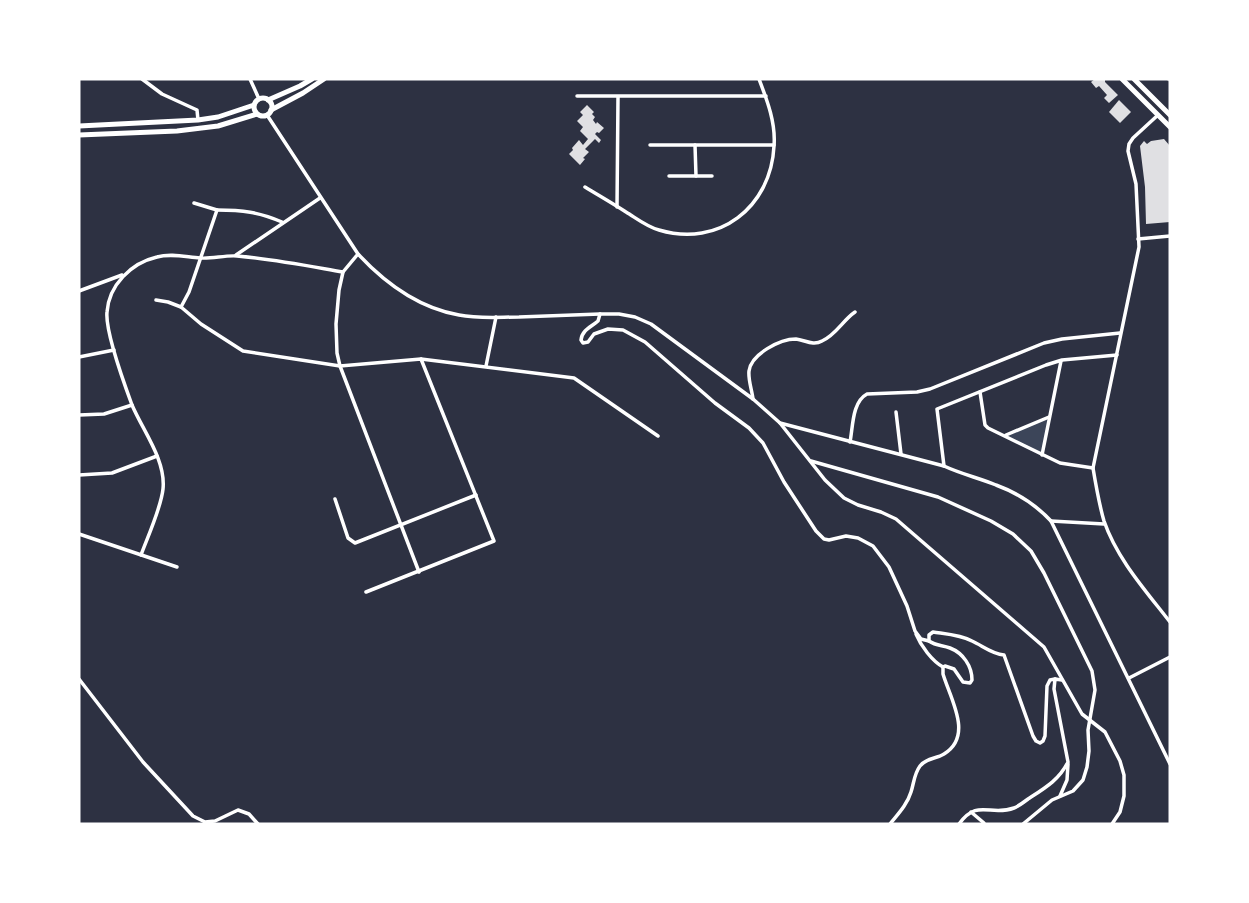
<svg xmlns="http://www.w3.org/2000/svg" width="1249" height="903" font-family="'Open Sans',sans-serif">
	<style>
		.green { fill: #3c4559 }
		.building { fill: #e0e0e3 }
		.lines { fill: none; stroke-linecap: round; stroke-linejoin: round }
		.minor { stroke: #fff; stroke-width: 3.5 }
		.tertiary { stroke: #fff; stroke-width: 3.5 }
		.primary { stroke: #fff; stroke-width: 5 }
		.rail { stroke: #abadb3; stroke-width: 2 }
	</style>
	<rect width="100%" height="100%" fill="#2d3142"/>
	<polygon class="green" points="1049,417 1042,455 1005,435"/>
	<g class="building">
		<polygon points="1095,79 1105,79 1105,82 1118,95 1109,103 1104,98 1107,95 1099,86 1096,88 1091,82"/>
		<polygon points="1119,100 1131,112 1120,123 1109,112"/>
		<polygon points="587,105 594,112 592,114 595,117 593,120 596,124 597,122 604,128 599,133 597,132 595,134 601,140 599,143 595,139 585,149 589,152 583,158 585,159 580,165 569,154 573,150 572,148 579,140 583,145 588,139 580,131 583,127 577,121 583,115 580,112"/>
		<polygon points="1164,139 1170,146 1170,222 1146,224 1145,187 1140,146 1144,141 1147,144 1151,141"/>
	</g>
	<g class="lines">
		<g class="minor">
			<polyline points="142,79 162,94 197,110 198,120"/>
			<polyline points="250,79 259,99"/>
			<polyline points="577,96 766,96"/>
			<path d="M1158,115L1133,138L1129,144L1128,151L1136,184L1139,247L1093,468C1096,486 1099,504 1104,521C1117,559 1146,591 1170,622"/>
			<polyline points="650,145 774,145"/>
			<polyline points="695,145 696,176"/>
			<polyline points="669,176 712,176"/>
			<path d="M585,187C598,195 612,203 626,212C636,218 647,227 659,230C719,248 771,207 774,146C776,123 767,100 759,79"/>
			<polyline points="617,207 618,97"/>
			<path d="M217,210C242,210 259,212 282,222"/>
			<polyline points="1138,239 1170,236"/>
			<polyline points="358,254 343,272 339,290 336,324 337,353 340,366 419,572"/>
			<polyline points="236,255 320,198"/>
			<polyline points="79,291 122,275"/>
			<polyline points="156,300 168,302 181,307 201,324 243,351 340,366 421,359 574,378 658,436"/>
			<polyline points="181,307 189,292 217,210 194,203"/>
			<path d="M600,314L598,321C591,327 582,330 581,340L583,343L588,342L594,334L608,329L623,330L645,342L715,403L749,428L763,443L784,482L816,531L824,539L829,540L846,536L858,538L873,546L889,567L907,606L915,631L921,639L929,641"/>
			<polyline points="79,357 114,350"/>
			<polyline points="486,366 496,317"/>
			<polyline points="980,392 985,425 988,428 1060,463 1093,468"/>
			<path d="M753,399C752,390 748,380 749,371C751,354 780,339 796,339C805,340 813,346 822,341C836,335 843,320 855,312"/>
			<polyline points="896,412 901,454"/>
			<polyline points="79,415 104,414 132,405"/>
			<polyline points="780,423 825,480 844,498 858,505 881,512 896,519 1044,647 1082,714 1105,732 1120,761 1124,775 1124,796 1120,812 1112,824"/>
			<polyline points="1006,435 1049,417"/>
			<path d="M850,442C853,427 852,402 867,394L917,392L930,389L1044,343L1062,339L1120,333"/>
			<polyline points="1042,455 1061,361"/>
			<polyline points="811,461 938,497 991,521 1013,534 1031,551 1044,573 1092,671 1095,690 1088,730 1089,751 1087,767 1083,780 1073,791 1052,800 1023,824"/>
			<polyline points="944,466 937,409 1046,365 1062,360 1117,355"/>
			<polyline points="79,475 112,473 157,456"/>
			<polyline points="335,499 348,538 355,543 476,495"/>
			<polyline points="1051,521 1104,524"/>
			<polyline points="79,534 177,567"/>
			<path d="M141,555C148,536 161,508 163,489C166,460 143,431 132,405C125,386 105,331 107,312C109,285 131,263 157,257C171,253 186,257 200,258C212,259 225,255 237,256C272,259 308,266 343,272"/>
			<polyline points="366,592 494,541 421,359"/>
			<path d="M916,634C921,646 932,661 943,667"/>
			<polyline points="1129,678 1170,657"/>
			<polyline points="1060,796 1067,780 1068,764"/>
			<polyline points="971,812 984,823"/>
			<path d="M890,824C898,814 907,805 911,792C914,783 914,774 920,766C926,758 936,759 944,754C974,736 950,698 943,674V667L945,666L954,669L963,682L970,683L972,680C972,666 963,653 950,648C942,645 936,646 929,641V635L933,632C946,634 961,635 972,641C983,646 992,654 1004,655L1033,736L1036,741L1040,743L1043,741L1045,736L1047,686L1050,680L1055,679"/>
			<path d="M959,824C978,798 990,817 1014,808C1019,806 1024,802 1028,799C1045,788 1059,780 1068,762L1054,689L1055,679L1062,680"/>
		</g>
		<g class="tertiary">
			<path d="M267,115L358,254C385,283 419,308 459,315C479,319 499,317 519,317C546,316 573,315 600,314H619L635,317L651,324L753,399L780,423L944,466C961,474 979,478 996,485C1015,492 1036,505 1051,521L1170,764"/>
			<polyline points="79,679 143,762 193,816 205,822 215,821 238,810 249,814 258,824"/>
		</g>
		<g class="primary">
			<polyline points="1122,79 1170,127"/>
			<polyline points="1134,79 1170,115"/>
			<circle cx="263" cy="107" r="9"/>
			<polyline points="268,100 300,86 312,79"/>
			<polyline points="271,110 303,93 324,79"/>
			<polyline points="79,126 198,120 218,117 254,105"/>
			<polyline points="79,135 177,131 218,126 257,114"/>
		</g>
		<polyline class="rail" points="1167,79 1170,81"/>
	</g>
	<rect width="1249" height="903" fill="none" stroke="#ffffff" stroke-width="161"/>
</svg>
